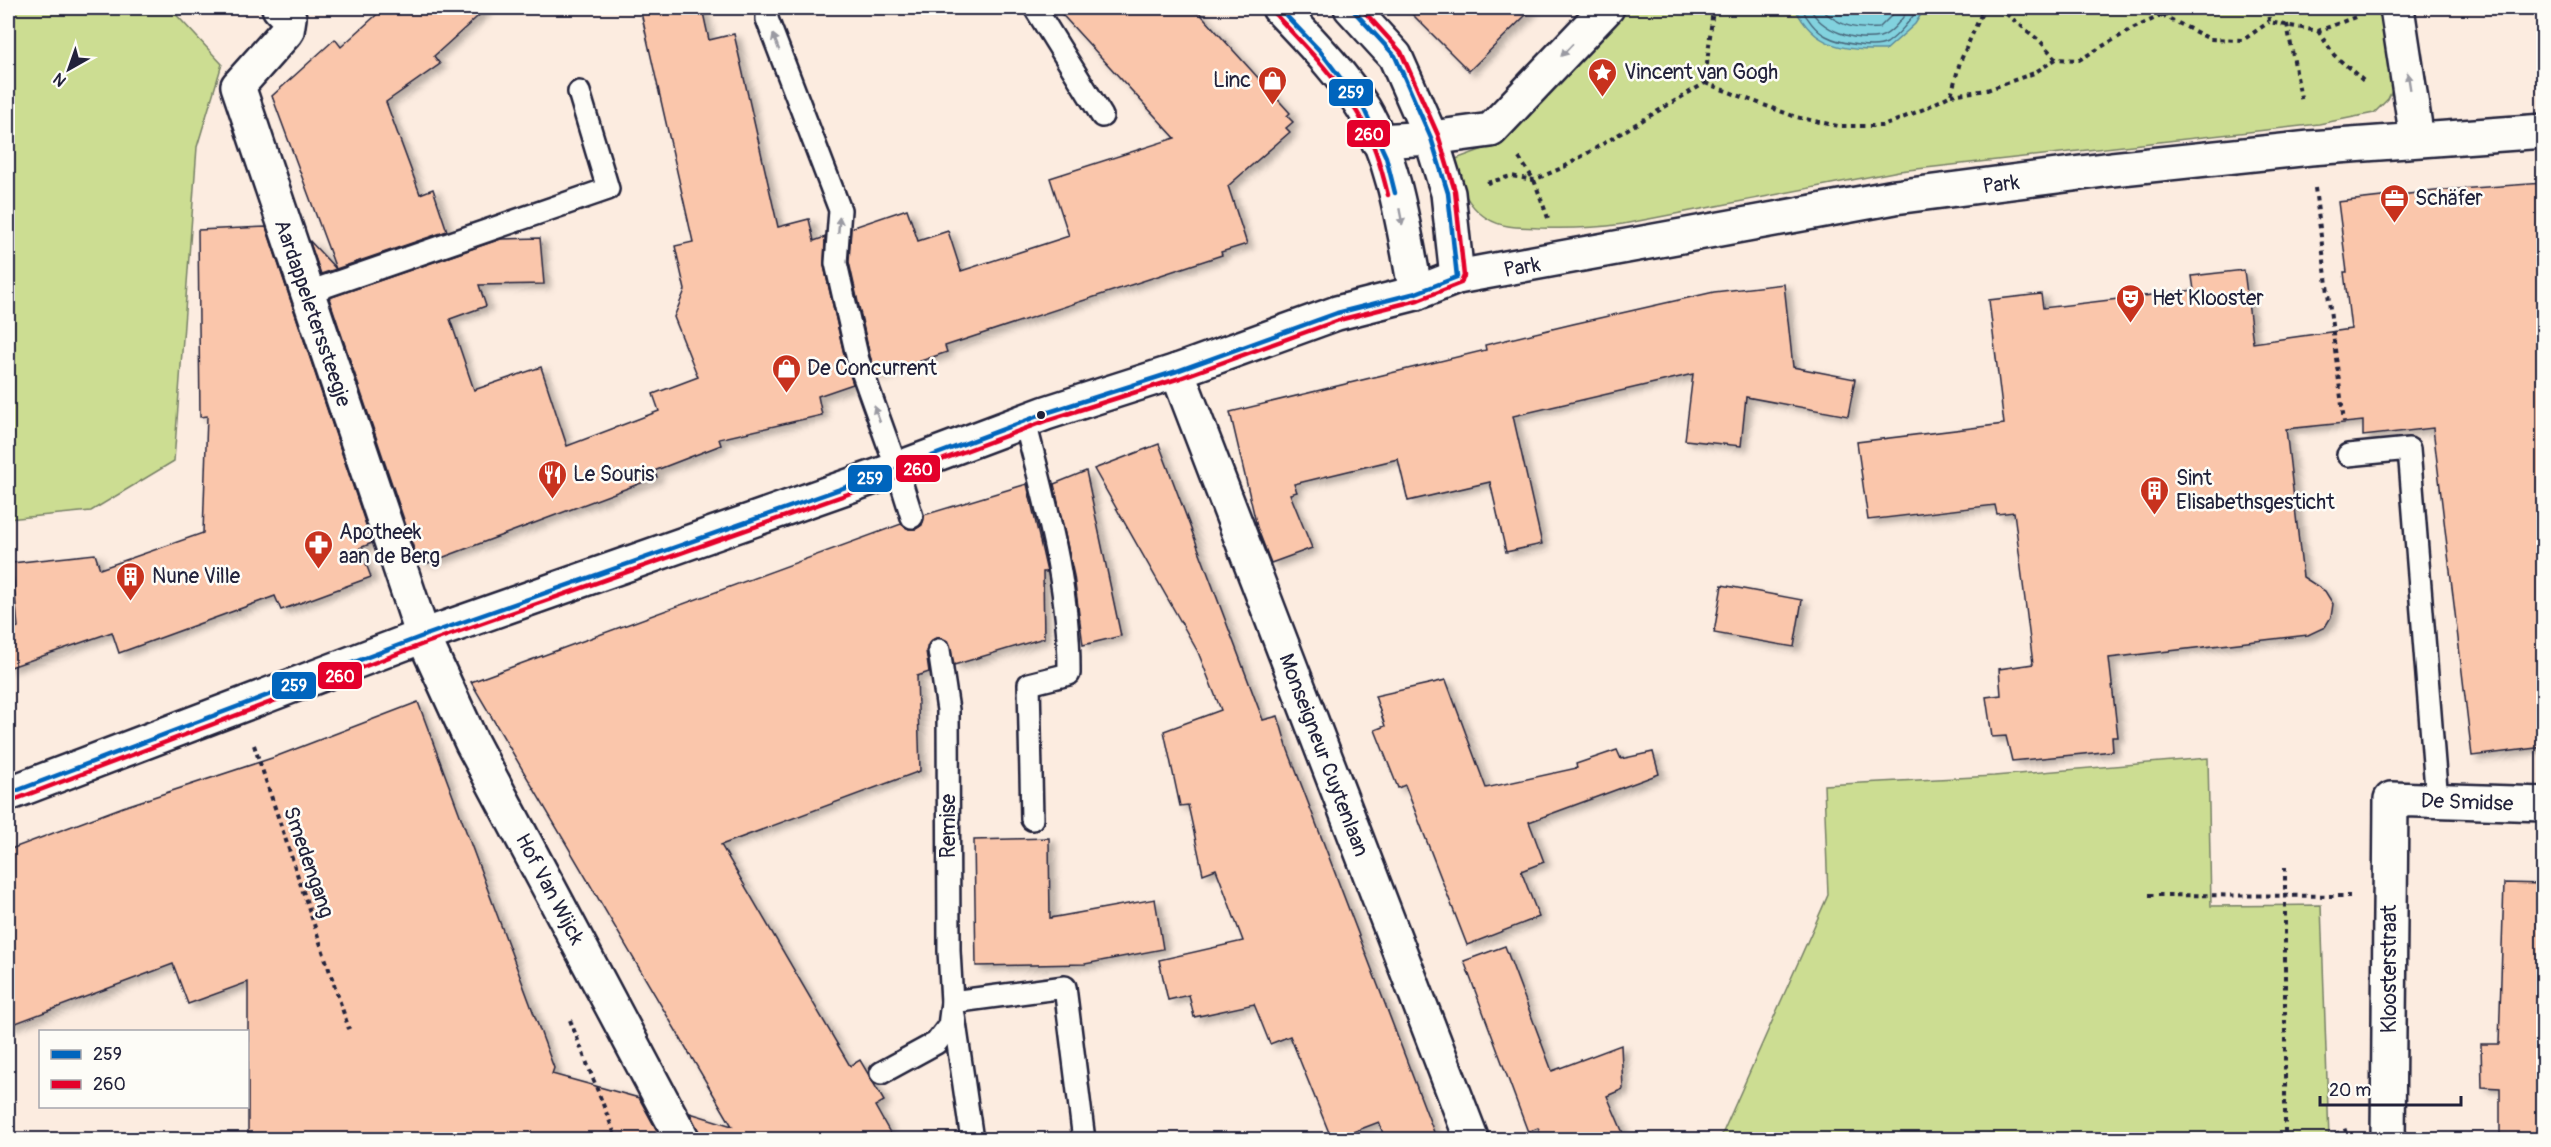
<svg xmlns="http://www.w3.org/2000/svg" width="2551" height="1147" font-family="Pangolin,sans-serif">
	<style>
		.green { fill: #ccdd92; stroke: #778066; stroke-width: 1.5 }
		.water { fill: #82d2de; stroke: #5c8c9d; stroke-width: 1.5 }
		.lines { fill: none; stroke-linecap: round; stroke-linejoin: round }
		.shore { stroke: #48687c; stroke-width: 1.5 }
		.building { fill: #fac6ab; stroke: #22223b; stroke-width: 1.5; filter: url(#shadow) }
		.lane-casing { stroke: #22223b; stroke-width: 26 }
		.street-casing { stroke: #22223b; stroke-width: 38 }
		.secondary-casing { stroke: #22223b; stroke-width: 38 }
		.path { stroke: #22223b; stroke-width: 4; stroke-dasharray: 4.5 4.5; stroke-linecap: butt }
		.lane { stroke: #fdfcf7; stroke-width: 21 }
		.street { stroke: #fdfcf7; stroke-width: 33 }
		.secondary { stroke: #fdfcf7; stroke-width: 33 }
		.bus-1-casing { stroke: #fdfcf7; stroke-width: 9 }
		.bus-2-casing { stroke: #fdfcf7; stroke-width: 9 }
		.bus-1 { stroke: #0065bd; stroke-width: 4.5 }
		.bus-2 { stroke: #e4002b; stroke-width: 4.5 }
		.oneway { fill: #9a9aa2 }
		.bus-dot { fill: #22223b; stroke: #fdfcf7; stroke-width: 2 }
		.labels { text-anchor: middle; stroke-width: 5; stroke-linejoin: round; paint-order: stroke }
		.poi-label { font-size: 21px; fill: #22223b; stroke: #fdfcf7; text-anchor: start }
		.street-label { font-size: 21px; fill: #22223b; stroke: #fdfcf7 }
		.line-badge { stroke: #fdfcf7; stroke-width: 2 }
		.badge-label { font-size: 16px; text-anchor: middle; font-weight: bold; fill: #fff }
	</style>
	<defs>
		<filter id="shadow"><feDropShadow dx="6" dy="4" stdDeviation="3" flood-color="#0004"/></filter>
	</defs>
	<rect width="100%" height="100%" fill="#fcece0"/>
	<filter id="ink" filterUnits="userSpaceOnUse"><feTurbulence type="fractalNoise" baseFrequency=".0167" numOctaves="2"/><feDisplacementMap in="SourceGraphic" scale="12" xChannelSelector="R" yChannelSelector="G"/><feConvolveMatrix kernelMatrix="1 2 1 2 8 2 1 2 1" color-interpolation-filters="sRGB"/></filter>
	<g filter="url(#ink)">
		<g class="green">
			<polygon points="8,8 170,8 222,64 197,147 174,461 91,511 8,519"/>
			<path d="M1629,8H2382L2397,80L2388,99L2374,113L2319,124L1899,171L1623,224C1595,228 1569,229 1540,228C1530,227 1518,228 1508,226C1475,221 1458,190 1453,160L1494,145Z"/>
			<polygon points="2208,758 2211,906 2321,905 2329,1139 1720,1139 1828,895 1824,785 1994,776"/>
		</g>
		<path class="water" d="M1795,8H1925L1915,24L1886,50C1846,51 1814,48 1795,8Z"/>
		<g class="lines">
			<g class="shore">
				<path d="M1802,8C1806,18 1816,31 1826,36C1839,43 1874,50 1887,43C1900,34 1910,20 1919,8"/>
				<path d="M1810,8C1821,31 1855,42 1880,37C1892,34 1903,17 1910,8"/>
				<path d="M1820,8C1838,25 1853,30 1879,28L1899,8"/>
			</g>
		</g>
		<g class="building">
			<polygon points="384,8 487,8 434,56 440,64 386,102 420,194 433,189 447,231 336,269 272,96 335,39 341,47"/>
			<polygon points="640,8 702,8 709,40 734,34 778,227 809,219 814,241 825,237 824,266 846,363 853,384 818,396 822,415 719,439 721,445 654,471 657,477 428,563 426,558 418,561 329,298 501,239 540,238 544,284 479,285 486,306 450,319 474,390 541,367 567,446 659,411 653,394 698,377 674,317 685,290 675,246 693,242"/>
			<polygon points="1056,8 1195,8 1290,113 1287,116 1293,122 1286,128 1290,132 1228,186 1247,244 1221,252 1222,255 945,346 947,352 877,376 870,356 849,262 851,228 907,209 918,241 948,231 961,271 1069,236 1050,178 1175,138"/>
			<polygon points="1406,8 1533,8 1469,71"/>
			<polygon points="2544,183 2544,747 2472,756 2433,428 2363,436 2363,421 2286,429 2303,577 2325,591 2333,604 2331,617 2325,627 2308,635 2109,658 2118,737 2112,737 2113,751 2012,761 2006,736 1992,737 1986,697 2001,695 1999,669 2033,664 2014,512 1997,514 1995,505 1868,520 1857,442 2004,424 1989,300 2041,294 2043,308 2194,290 2192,276 2244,270 2253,343 2351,329 2344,272 2347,272 2338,202 2444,190"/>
			<polygon points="266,227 372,543 360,548 371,577 281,610 275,596 119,653 112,632 8,668 8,631 18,627 12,563 95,554 100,569 203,533 207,416 200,417 198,230"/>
			<polygon points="309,240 336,269 321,274"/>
			<polygon points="1784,284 1793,367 1855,379 1848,416 1746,397 1741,446 1685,440 1693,374 1513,416 1542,544 1506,552 1490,482 1408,501 1398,459 1294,484 1297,492 1290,494 1312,548 1271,563 1257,527 1230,412 1486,350 1485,345 1573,324 1714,292"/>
			<polygon points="1159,444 1263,720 1278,716 1288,750 1437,1140 1385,1140 1379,1122 1332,1140 1290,1036 1270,1044 1254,1004 1194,1017 1189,995 1168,1000 1159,960 1243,941 1216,869 1203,874 1188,805 1180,806 1164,731 1221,710 1198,652 1094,469"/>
			<polygon points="1086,471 1121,636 1083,645 1074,576 1054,484"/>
			<polygon points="1027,484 1047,572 1043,572 1044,638 954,665 949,642 938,637 932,640 926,651 929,672 917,676 920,771 721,845 850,1066 860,1060 884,1101 875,1106 894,1140 702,1140 690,1113 732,1126 471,682 901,524 909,529 916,529 922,525 924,515"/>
			<polygon points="1722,585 1802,600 1794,647 1714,633"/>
			<polygon points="1446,680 1486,788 1577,768 1576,764 1617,750 1621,759 1653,752 1659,774 1529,822 1544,862 1521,871 1539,917 1467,945 1405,785 1398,788 1375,730 1385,726 1375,696"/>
			<polygon points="418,702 554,1068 552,1074 639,1098 662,1140 248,1140 248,982 188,1004 173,964 8,1026 8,850 123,807 272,758"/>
			<polygon points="1049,838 1050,918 1155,899 1163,949 1085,964 976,966 974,840"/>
			<polygon points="2504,883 2544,884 2544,1140 2500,1140 2500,1088 2482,1087 2481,1044 2499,1044"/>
			<polygon points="1505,946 1552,1071 1621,1045 1623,1089 1607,1096 1626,1140 1543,1140 1538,1128 1528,1132 1464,961"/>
		</g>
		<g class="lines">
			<defs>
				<g id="lane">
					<polyline points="767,8 767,19 840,210 836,263 858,360 897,469 912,517"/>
					<polyline points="1035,8 1102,116"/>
					<polyline points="306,293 608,189 579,92"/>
					<path d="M1025,422C1046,505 1070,588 1069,674L1029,684L1032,819"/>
					<polyline points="2348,455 2409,449 2437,801"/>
					<polyline points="881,1073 936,1043 949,1026 952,1002 949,951 948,710 939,650"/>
					<polyline points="972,1140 952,1002 1065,987 1084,1140"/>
				</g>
				<g id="street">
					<polyline points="279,8 289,18 287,31 238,86 423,636 472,743 683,1140"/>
					<polyline points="2397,8 2417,139"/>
					<polyline points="1378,141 1431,138 1491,130 1607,8"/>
					<polyline points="1177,371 1472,1140"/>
					<polyline points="2388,1140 2391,799 2544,804"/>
				</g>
				<g id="secondary">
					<path d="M1279,8C1308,39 1341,72 1364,109C1396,164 1404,231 1416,293"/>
					<polyline points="1351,8 1395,56 1431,138 1448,193 1457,277"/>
					<polyline points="8,794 423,636 897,469 1046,413 1177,371 1337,313 1416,293 1457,277 1895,197 2112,169 2310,148 2544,131"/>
				</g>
			</defs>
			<use href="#lane" class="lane-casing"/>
			<use href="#street" class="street-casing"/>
			<use href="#secondary" class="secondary-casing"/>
			<g class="path">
				<polyline points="1999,8 2041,42 2056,59"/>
				<polyline points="2268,8 2269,22 2318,31 2358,16"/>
				<polyline points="2162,15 2210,39 2243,40 2269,22"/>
				<polyline points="2287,24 2302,103"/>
				<polyline points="2318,31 2334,55 2365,82"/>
				<polyline points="1705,83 1796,117 1838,126 1883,126 1924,109 1951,95 1960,62 1984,8"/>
				<polyline points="1705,83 1713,8"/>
				<polyline points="1951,95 1987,90 2034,73 2056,59 2079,60 2132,29 2162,15 2164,8"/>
				<polyline points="1519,158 1534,180 1548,218"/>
				<polyline points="1487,183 1511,176 1534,180 1564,167 1705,83"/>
				<polyline points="2315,188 2344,422"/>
				<polyline points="254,745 349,1029"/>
				<polyline points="2285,867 2285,1140"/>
				<polyline points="2149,895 2350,896"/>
				<polyline points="570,1020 617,1140"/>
				<polyline points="2318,1140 2347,1130"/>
			</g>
			<use href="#lane" class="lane"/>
			<use href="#street" class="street"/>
			<use href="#secondary" class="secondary"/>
			<defs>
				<g id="bus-1">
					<polyline points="1279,8 1320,51 1364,109 1386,157 1395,193"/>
					<polyline points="8,794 423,636 897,469 1046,413 1177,371 1337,313 1416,293 1457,277 1448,193 1431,138 1395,56 1351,8"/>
				</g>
				<g id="bus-2">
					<path d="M1274,13C1303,44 1335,76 1357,112C1373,137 1381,167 1388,195"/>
					<polyline points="11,801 426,643 899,476 1048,420 1180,378 1339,320 1418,300 1461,283 1464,276 1455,191 1438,135 1401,52 1361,8"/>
				</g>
			</defs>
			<use href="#bus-1" class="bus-1-casing"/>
			<use href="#bus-2" class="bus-2-casing"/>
			<use href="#bus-1" class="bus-1"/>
			<use href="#bus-2" class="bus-2"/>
		</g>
		<defs><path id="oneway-solid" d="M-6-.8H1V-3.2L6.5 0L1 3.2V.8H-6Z" transform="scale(1.5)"/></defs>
		<g class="oneway">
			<use href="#oneway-solid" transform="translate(776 42) rotate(-111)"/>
			<use href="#oneway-solid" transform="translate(1567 50) rotate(134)"/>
			<use href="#oneway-solid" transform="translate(2409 81) rotate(-99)"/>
			<use href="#oneway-solid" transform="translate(1401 217) rotate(79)"/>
			<use href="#oneway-solid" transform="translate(839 225) rotate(-85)"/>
			<use href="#oneway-solid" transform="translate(877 414) rotate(-110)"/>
		</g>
	</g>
	<defs>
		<symbol id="sight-pin" viewBox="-11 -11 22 30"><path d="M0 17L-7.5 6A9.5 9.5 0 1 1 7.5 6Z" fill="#c8321e" stroke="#fdfcf7"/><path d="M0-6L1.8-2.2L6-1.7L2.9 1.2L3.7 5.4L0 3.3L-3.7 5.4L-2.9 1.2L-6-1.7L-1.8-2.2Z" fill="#fff"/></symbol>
		<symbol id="shop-pin" viewBox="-11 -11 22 30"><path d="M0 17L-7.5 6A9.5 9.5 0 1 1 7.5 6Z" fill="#c8321e" stroke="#fdfcf7"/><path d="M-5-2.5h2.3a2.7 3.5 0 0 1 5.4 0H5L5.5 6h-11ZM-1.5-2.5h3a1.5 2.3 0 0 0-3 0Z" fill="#fff"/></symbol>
		<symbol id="office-pin" viewBox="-11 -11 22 30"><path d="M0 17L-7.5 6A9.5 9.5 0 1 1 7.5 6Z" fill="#c8321e" stroke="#fdfcf7"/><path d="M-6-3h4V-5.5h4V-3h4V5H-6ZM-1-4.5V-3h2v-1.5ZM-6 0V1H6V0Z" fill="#fff"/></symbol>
		<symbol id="theatre-pin" viewBox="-11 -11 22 30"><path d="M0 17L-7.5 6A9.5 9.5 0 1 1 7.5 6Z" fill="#c8321e" stroke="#fdfcf7"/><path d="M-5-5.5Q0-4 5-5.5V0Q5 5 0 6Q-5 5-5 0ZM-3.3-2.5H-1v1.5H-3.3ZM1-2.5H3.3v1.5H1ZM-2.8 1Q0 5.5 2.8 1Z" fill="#fff"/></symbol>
		<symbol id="restaurant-pin" viewBox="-11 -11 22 30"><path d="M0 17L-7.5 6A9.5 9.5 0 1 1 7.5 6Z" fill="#c8321e" stroke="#fdfcf7"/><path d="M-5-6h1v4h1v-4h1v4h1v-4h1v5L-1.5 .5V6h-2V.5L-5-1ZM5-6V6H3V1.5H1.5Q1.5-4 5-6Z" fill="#fff"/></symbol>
		<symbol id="building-pin" viewBox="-11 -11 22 30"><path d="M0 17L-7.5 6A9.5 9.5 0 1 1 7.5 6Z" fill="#c8321e" stroke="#fdfcf7"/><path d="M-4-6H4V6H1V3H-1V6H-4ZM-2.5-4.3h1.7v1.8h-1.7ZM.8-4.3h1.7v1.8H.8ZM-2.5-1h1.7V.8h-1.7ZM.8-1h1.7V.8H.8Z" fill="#fff"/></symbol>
		<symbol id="pharmacy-pin" viewBox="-11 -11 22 30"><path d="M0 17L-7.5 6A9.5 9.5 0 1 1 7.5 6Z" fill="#c8321e" stroke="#fdfcf7"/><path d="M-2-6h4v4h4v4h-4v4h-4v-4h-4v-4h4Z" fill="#fff"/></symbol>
	</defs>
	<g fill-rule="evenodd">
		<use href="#sight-pin" x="1586" y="56" width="33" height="45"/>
		<use href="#shop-pin" x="1256" y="64" width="33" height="45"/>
		<use href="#office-pin" x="2378" y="182" width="33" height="45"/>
		<use href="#theatre-pin" x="2114" y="282" width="33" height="45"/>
		<use href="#shop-pin" x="770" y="352" width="33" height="45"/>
		<use href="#restaurant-pin" x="536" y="458" width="33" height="45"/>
		<use href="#building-pin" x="2138" y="474" width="33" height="45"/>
		<use href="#pharmacy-pin" x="302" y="528" width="33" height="45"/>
		<use href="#building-pin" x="114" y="560" width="33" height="45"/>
	</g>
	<circle class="bus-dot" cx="1041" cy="415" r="5"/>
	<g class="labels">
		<g class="poi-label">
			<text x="1624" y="79">Vincent van Gogh</text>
			<text x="1251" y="87" text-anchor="end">Linc</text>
			<text x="2415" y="205">Schäfer</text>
			<text x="2152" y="305">Het Klooster</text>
			<text x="807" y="375">De Concurrent</text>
			<text x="573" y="481">Le Souris</text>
			<text x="2176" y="485">Sint<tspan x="2176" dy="24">Elisabethsgesticht</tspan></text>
			<text x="339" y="539">Apotheek<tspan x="339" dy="24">aan de Berg</tspan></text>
			<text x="152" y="583">Nune Ville</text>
		</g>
		<g class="street-label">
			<text transform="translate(2001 184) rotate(-7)" y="7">Park</text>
			<text transform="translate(1522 267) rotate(-10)" y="7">Park</text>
			<text transform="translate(313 313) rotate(71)" y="7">Aardappeleterssteegje</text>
			<text transform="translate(1324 755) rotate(69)" y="7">Monseigneur Cuytenlaan</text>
			<text transform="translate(2467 802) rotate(2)" y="7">De Smidse</text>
			<text transform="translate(948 826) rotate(-90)" y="7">Remise</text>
			<text transform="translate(309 862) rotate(71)" y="7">Smedengang</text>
			<text transform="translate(550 889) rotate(62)" y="7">Hof Van Wijck</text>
			<text transform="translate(2389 969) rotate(-90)" y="7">Kloosterstraat</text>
		</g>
	</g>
	<g class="line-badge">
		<rect x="1328" y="78" width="46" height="29" rx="6" fill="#0065bd"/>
		<rect x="1346" y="119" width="45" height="29" rx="6" fill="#e4002b"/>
		<rect x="895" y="454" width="46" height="29" rx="6" fill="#e4002b"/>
		<rect x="847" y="464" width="46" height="29" rx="6" fill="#0065bd"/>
		<rect x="317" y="661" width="46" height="29" rx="6" fill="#e4002b"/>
		<rect x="271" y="671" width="46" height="29" rx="6" fill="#0065bd"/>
	</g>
	<g class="badge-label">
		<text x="1351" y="98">259</text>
		<text x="1369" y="140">260</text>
		<text x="918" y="475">260</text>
		<text x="870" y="484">259</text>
		<text x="340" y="682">260</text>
		<text x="294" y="691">259</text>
	</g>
	<rect width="2551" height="1147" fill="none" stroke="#fdfcf7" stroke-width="30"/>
	<rect x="15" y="15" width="2521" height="1117" fill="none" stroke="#22223b" stroke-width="2" filter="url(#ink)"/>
	<rect x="39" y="1030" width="210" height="78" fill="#fdfcf7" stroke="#a5a5ac" stroke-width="1.5"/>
	<rect x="51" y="1050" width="30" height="9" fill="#0065bd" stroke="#a5a5ac" stroke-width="1.5"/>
	<text x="93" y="1060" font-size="18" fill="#22223b">259</text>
	<rect x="51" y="1080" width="30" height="9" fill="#e4002b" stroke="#a5a5ac" stroke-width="1.5"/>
	<text x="93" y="1090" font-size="18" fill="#22223b">260</text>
	<g transform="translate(69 69) rotate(220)" stroke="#fdfcf7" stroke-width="4.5" paint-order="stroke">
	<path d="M0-4.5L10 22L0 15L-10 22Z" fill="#22223b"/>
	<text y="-9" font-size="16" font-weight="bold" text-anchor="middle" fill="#22223b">N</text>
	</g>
	<path d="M2320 1096v9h141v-9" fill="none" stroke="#22223b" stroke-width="3"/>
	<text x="2329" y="1096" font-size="18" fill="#22223b" stroke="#fdfcf7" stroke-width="4.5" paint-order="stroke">20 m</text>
</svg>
